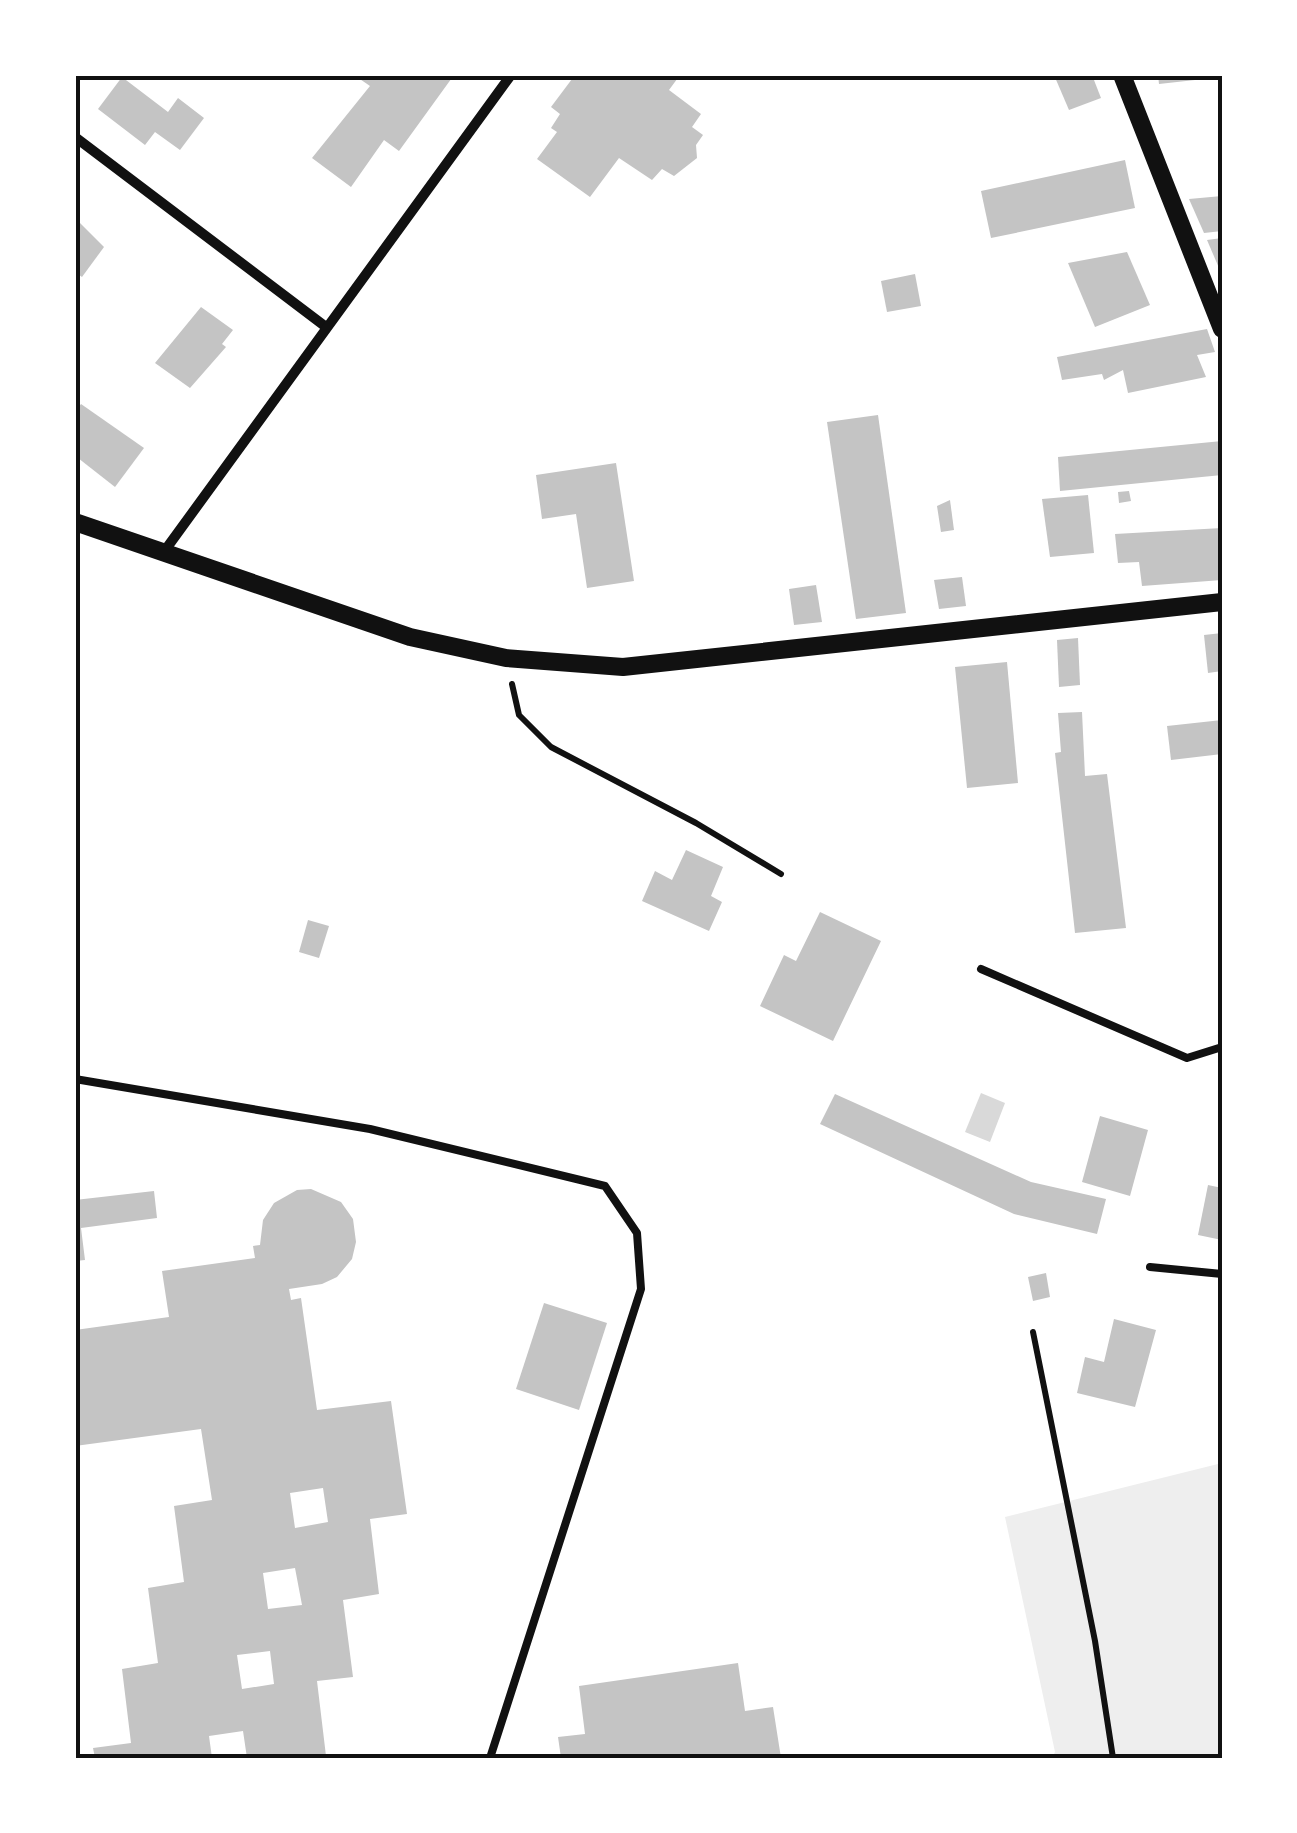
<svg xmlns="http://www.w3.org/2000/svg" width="1297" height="1833" font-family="'Sofia Sans Condensed',sans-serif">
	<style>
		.green { fill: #eee }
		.water { fill: #d9d9d9 }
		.building { fill: #c4c4c4; fill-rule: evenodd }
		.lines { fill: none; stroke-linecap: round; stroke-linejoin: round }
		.path { stroke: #111; stroke-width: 6 }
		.service { stroke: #111; stroke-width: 8 }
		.minor { stroke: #111; stroke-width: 10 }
		.tertiary { stroke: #111; stroke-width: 18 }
		.neatline { fill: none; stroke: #111; stroke-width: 4 }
	</style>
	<rect width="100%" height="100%" fill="#fff"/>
	<polygon class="green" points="1222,1463 1222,1758 1052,1758 1055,1752 1005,1517"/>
	<polygon class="water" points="981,1093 1005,1103 990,1142 965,1132"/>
	<g class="building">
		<polygon points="354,75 454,75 399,151 384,140 351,187 312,158 370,86"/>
		<polygon points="575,75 680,75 669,90 701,114 692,127 703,135 696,145 697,158 674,176 662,169 652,180 619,158 590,197 537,159 557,132 551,128 560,114 551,107"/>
		<polygon points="1054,75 1092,75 1101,98 1069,110"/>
		<polygon points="1158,75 1195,75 1195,80 1159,84"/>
		<polygon points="122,77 168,112 178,98 204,118 180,150 155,132 145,145 98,109"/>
		<polygon points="1125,160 1135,208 991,238 981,191"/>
		<polygon points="1222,196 1222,231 1204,233 1189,199"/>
		<polygon points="75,218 104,247 82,277 75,272"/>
		<polygon points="1222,238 1222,275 1207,240"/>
		<polygon points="1127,252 1150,305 1095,327 1068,263"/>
		<polygon points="915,274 921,306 887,312 881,281"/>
		<polygon points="201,307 233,330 222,344 226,347 190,388 155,363"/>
		<polygon points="1207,329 1215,352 1197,355 1206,377 1128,393 1123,370 1104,380 1102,374 1062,380 1057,357"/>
		<polygon points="81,404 144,448 115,487 78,458 75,412"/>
		<polygon points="878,415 906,613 856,619 827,422"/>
		<polygon points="1222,441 1222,475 1060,491 1058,457"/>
		<polygon points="616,463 634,581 587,588 576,514 542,519 536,475"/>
		<polygon points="1129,491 1131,501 1119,503 1118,492"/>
		<polygon points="1088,495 1094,553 1050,557 1042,499"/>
		<polygon points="950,500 954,530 941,532 937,506"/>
		<polygon points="1222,528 1222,580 1142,586 1139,562 1118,563 1115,534"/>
		<polygon points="962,577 966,606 939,609 934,580"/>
		<polygon points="816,585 822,622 794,625 789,589"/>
		<polygon points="1222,633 1222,671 1208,673 1204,635"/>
		<polygon points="1078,638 1080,685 1059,687 1057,640"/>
		<polygon points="1007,662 1018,783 967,788 955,667"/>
		<polygon points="1082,712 1085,776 1107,774 1126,928 1075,933 1055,753 1061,752 1058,713"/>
		<polygon points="1222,720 1222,754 1171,760 1167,726"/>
		<polygon points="686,850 723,867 711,896 722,902 709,931 642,901 655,871 672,880"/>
		<polygon points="820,912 881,941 833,1041 760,1006 784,955 796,961"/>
		<polygon points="308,920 329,926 319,958 299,952"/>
		<polygon points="835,1094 1031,1182 1106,1199 1097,1234 1014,1214 820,1124"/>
		<polygon points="1100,1116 1148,1130 1130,1196 1082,1182"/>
		<polygon points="1208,1185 1222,1188 1222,1240 1198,1235"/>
		<path d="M311,1189L341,1202L353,1219L356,1242L352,1259L337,1277L322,1284L289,1289L291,1300L301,1298L317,1410L391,1401L407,1514L370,1519L379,1594L343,1600L353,1677L317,1681L326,1756L247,1758L243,1731L209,1736L212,1758H95L93,1748L131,1743L122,1669L158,1663L148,1588L184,1582L174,1506L212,1500L201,1429L75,1446V1330L169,1317L162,1271L255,1258L253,1246L260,1245L263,1220L274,1203L297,1190ZM323,1488L328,1522L295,1528L290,1493ZM295,1568L302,1605L268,1609L263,1573ZM270,1651L274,1684L242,1689L237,1655Z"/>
		<polygon points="154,1191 157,1218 81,1228 85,1260 75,1261 75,1200"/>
		<polygon points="1046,1273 1050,1297 1033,1301 1028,1277"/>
		<polygon points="544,1303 607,1323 579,1410 516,1389"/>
		<polygon points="1114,1319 1156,1330 1135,1407 1077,1393 1085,1357 1104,1362"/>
		<polygon points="738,1663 745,1711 773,1707 781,1758 561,1758 558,1737 585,1734 579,1686"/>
	</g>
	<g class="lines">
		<g class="path">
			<polyline points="512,684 519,715 551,747 696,823 781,874"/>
			<polyline points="1033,1332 1095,1641 1113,1758"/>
		</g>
		<g class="service">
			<polyline points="981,969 1187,1058 1222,1047"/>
			<polyline points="75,1079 370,1129 605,1186 637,1233 641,1289 490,1758"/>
			<polyline points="1150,1267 1222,1274"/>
		</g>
		<g class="minor">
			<polyline points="75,137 326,327"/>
			<polyline points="163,553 511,75"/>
		</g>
		<g class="tertiary">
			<polyline points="1122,75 1222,329"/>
			<polyline points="75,522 410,637 506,658 623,667 1222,602"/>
		</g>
	</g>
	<rect width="1297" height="1833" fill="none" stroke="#ffffff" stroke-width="155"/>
	<rect x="78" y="78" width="1142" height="1678" class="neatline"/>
</svg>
